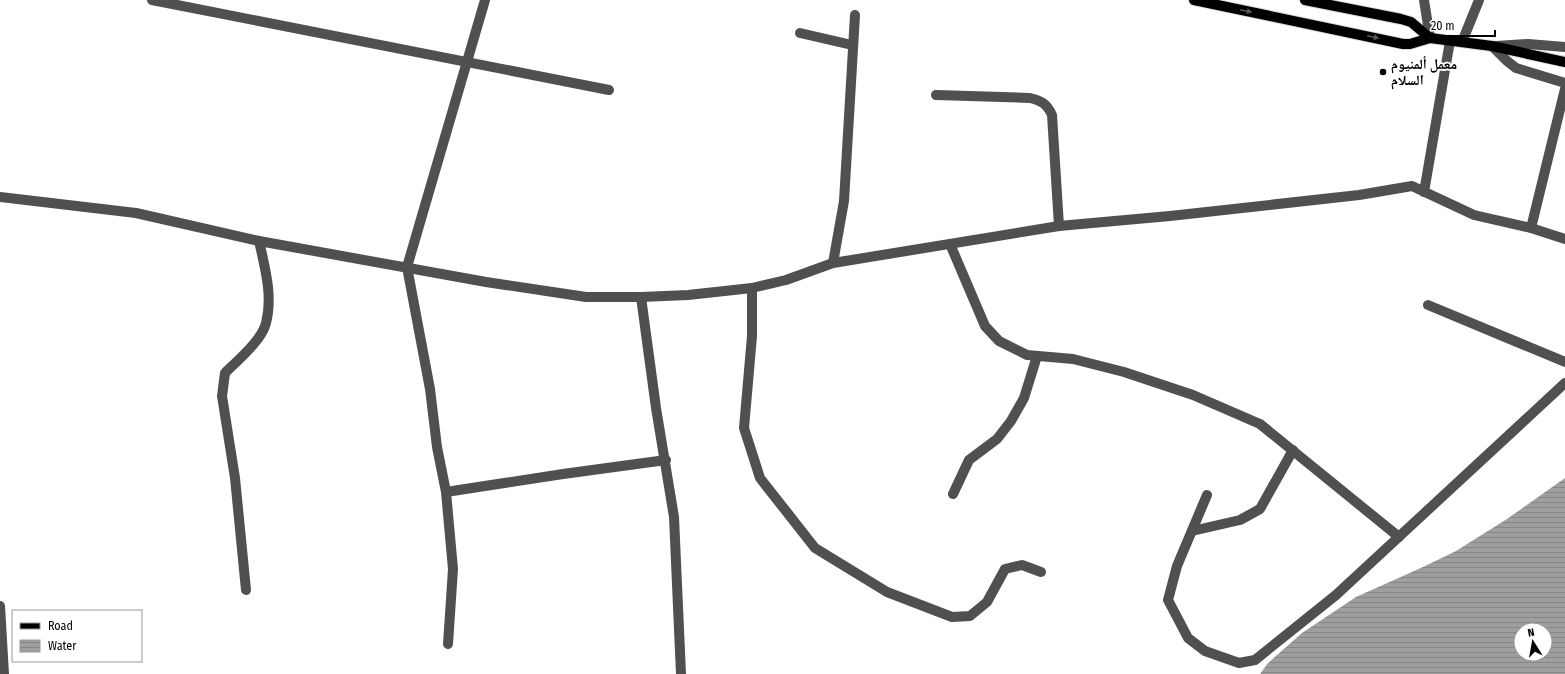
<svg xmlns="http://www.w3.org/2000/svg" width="1565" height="674" font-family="'Fira Sans Condensed','Noto Naskh Arabic',sans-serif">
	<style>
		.water { fill: url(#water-rules); fill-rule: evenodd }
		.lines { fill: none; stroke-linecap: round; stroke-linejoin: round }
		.major-casing { stroke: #dbdbdb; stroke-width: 12 }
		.minor { stroke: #505050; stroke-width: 10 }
		.major { stroke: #000; stroke-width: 10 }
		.oneway { fill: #595959 }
		.poi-dot { fill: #000; stroke: #fff; stroke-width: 1.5 }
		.labels { text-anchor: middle; stroke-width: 3.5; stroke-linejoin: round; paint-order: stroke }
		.poi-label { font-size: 14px; font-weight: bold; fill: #000; stroke: #fff; text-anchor: start }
	</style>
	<defs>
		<pattern id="water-rules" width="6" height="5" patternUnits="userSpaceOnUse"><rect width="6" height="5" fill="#9e9e9e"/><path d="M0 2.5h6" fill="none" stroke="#868686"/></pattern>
	</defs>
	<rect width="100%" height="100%" fill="#fff"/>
	<path class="water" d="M1565,478V674H1260L1268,663L1302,633L1356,597L1423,567L1456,551L1507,519ZM1521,630H1545V654H1521Z"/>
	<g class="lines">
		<defs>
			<g id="major">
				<polyline points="1194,0 1403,44 1410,44 1430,38 1492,46 1565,62"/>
				<polyline points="1305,0 1401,19 1411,22 1430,38"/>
			</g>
		</defs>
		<use href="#major" class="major-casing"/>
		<g class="minor">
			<polyline points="152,0 609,90"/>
			<polyline points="1424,0 1430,38"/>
			<polyline points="800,33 852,45"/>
			<polyline points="1462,42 1479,0"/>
			<polyline points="1492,46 1507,61 1516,68 1565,83"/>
			<polyline points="1496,46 1528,44 1565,47"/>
			<path d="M936,95L1030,98C1042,101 1047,104 1052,115L1059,226"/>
			<polyline points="1424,192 1450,41"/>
			<polyline points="0,197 136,213 259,241 486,282 586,297 641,297 688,295 752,288 786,280 833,263 1059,226 1170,216 1359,195 1412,186 1474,215 1531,228 1565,239"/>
			<polyline points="1531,228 1565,89"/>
			<polyline points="950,244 985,326 999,341 1027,355 1073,359 1124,372 1193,395 1260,424 1399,537"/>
			<polyline points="833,263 844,201 855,15"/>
			<polyline points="752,288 752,336 744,428 760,478 815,548 887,592 952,617 970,616 987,602 1005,569 1022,565 1041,572"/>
			<polyline points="641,297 656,408 674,517 681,674"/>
			<polyline points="1428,305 1565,362"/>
			<polyline points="446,492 563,474 666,460"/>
			<polyline points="953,494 969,460 997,439 1011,421 1024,398 1037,356"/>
			<polyline points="1207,495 1177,566 1168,600 1188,638 1205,651 1239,663 1255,660 1336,595 1565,383"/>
			<polyline points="1192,531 1240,520 1260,509 1293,450"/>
			<path d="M246,590L235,478L222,396L225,373C237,361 262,340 266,323C273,296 265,268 259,241"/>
			<polyline points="0,606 4,674"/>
			<polyline points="448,644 453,569 446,492 437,447 430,389 407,267 485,0"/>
		</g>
		<use href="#major" class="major"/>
	</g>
	<defs><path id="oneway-solid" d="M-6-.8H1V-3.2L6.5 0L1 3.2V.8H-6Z"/></defs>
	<g class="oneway">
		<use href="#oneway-solid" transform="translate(1246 11) rotate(12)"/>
		<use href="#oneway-solid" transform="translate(1373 37) rotate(12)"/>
	</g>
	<circle class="poi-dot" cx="1383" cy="72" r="4"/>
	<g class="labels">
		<g class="poi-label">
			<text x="1391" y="69">معمل ألمنيوم<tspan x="1391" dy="16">السلام</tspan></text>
		</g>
	</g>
	<rect x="12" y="610" width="130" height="52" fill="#ffffff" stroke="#999999"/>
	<rect x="20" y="623" width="20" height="6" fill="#000000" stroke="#999999"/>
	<text x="48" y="630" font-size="12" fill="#000000">Road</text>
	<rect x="20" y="640" width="20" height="12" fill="url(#water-rules)" stroke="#999999"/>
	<text x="48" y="650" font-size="12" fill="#000000">Water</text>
	<g transform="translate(1533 642) rotate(349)"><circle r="19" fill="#ffffff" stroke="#999999"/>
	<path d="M0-3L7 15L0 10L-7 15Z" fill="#000000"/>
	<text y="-6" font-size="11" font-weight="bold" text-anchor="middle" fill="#000000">N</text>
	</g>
	<path d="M1425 30v6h70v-6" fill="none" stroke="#000000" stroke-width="2"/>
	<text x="1431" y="30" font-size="12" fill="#000000" stroke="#ffffff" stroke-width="3" paint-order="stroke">20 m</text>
</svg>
